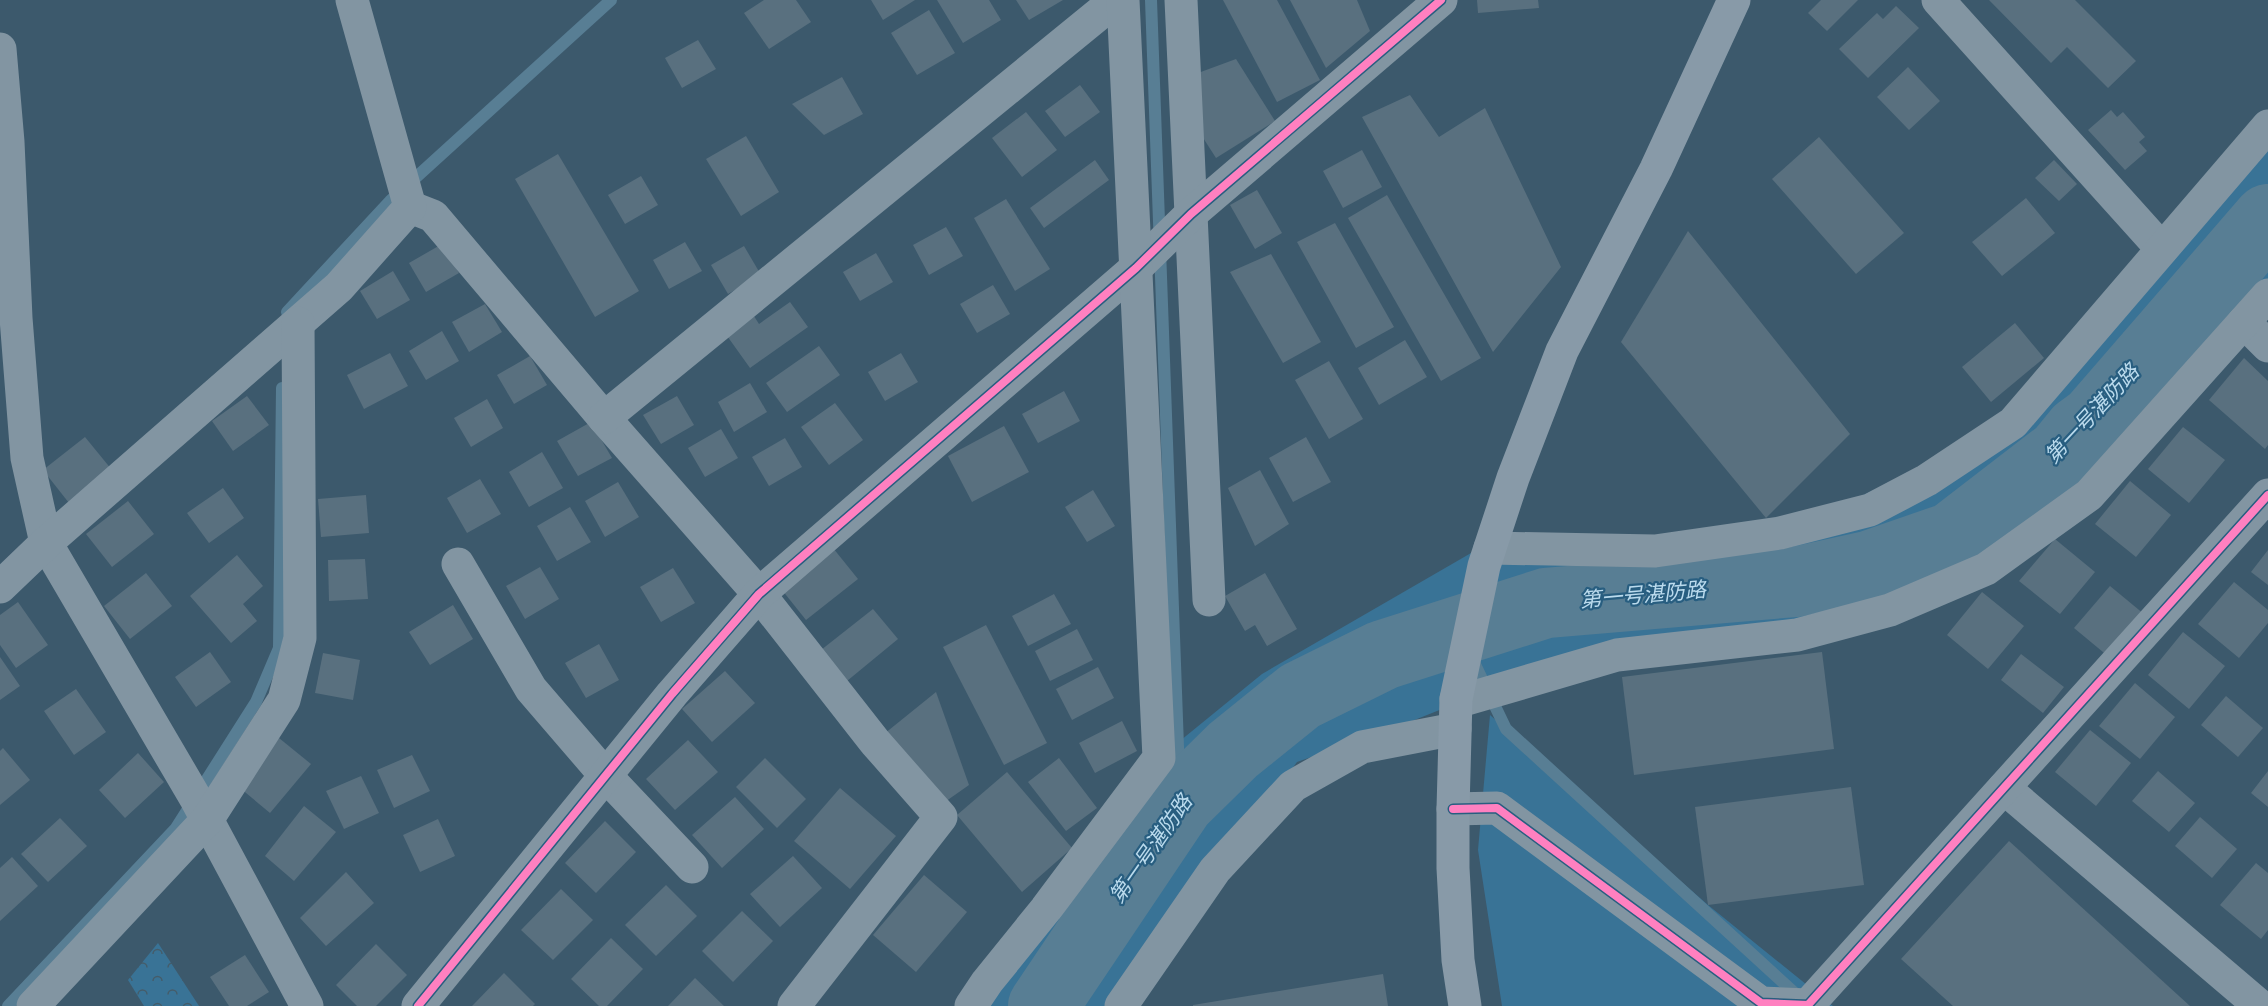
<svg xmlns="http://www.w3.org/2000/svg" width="2268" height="1006" font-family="'Nunito Sans','Noto Sans JP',sans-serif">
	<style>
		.green { fill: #397396 }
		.forest { fill: url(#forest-crowns) }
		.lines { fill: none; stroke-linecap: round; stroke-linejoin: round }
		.stream { stroke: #587e94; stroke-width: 12 }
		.river { stroke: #587e94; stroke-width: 70 }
		.building { fill: #59707f }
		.street { stroke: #8295a2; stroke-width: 33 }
		.secondary { stroke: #889aa8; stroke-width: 33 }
		.cycleway-casing { stroke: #285e80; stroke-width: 11 }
		.cycleway { stroke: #ff80c0; stroke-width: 8 }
		.labels { text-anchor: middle; stroke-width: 4.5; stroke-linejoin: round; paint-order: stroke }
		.water-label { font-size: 21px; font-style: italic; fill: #bbdbed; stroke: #285e80 }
	</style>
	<defs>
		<pattern id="forest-crowns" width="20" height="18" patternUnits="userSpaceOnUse" patternTransform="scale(1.5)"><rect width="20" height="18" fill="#397396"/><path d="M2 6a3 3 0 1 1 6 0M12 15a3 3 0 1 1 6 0" fill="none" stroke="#445c6a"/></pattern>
	</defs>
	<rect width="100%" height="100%" fill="#3c596c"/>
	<g class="green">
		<polygon points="2268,126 2268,295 2020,545 1876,614 1467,699 1397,727 1297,762 1119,1006 979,1006 1159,758 1262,674 1478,549 1793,529 2013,423"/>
		<polygon points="1490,715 1708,905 1833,1006 1502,1006 1478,850"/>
	</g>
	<polygon class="forest" points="158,943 199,1006 144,1006 128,980"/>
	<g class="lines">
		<g class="stream">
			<polyline points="1151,0 1180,802"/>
			<polyline points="287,312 390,201 611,0"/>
			<polyline points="1471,656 1506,729 1799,997"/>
			<polyline points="8,1006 176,828 256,702 279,648 282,388"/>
		</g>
		<polyline class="river" points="1043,1006 1180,802 1233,750 1300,696 1383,655 1546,603 1795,582 1868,566 1952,537 2061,453 2079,431 2094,420 2268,219"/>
	</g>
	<g class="building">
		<polygon points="764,0 796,0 811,22 769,49 744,13"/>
		<polygon points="871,0 915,0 883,20"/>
		<polygon points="937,0 989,0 1001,20 963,43"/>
		<polygon points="1016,0 1063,0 1029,20"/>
		<polygon points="1223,0 1277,0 1320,80 1277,102"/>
		<polygon points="1290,0 1357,0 1370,31 1326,68"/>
		<polygon points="1477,0 1538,0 1539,8 1478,13"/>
		<polygon points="1821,0 1858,0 1827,31 1808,13"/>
		<polygon points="1989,0 2075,0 2136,61 2108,88 2067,47 2051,63"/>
		<polygon points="1896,6 1919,28 1868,78 1839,49 1877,13 1883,19"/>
		<polygon points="929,10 955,53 917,75 891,33"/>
		<polygon points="698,40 716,69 682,88 665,58"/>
		<polygon points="1236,59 1275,121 1216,158 1198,130 1198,73"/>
		<polygon points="1908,67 1940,101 1909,130 1877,97"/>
		<polygon points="842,77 863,114 824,135 792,104"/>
		<polygon points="1080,85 1100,112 1065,137 1045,111"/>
		<polygon points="1410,95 1439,137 1485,108 1561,267 1493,352 1362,117"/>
		<polygon points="2111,110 2117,117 2123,112 2145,137 2139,142 2147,151 2125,170 2088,130"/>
		<polygon points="1026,112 1057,150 1022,177 992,138"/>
		<polygon points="746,136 779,192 741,216 706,159"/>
		<polygon points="1819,137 1904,233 1856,274 1772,179"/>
		<polygon points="1362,150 1382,187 1343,208 1323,171"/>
		<polygon points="558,154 639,291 595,317 515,179"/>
		<polygon points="1095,160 1109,180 1044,228 1030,208"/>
		<polygon points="2054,160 2077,184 2059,201 2035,178"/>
		<polygon points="641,176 658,205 625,224 608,195"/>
		<polygon points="1257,190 1282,233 1255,249 1230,205"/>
		<polygon points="1387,195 1481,358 1441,381 1348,218"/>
		<polygon points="2026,198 2055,233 2002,276 1972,242"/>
		<polygon points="1006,199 1050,269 1015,291 974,218"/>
		<polygon points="1335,223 1394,327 1356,348 1297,242"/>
		<polygon points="946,227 963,256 929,275 913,245"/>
		<polygon points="1688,231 1850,434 1766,518 1621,342"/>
		<polygon points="685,242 702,271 669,289 653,260"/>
		<polygon points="442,244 459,273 426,292 409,263"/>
		<polygon points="744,246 761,275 728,294 711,265"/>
		<polygon points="876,253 893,282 860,301 843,272"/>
		<polygon points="1271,254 1321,342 1283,363 1230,272"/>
		<polygon points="393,271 410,300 377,319 360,291"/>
		<polygon points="993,285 1010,314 977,333 960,304"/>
		<polygon points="790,302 808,327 750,368 725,333 752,313 759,324"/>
		<polygon points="485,304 502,332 469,352 452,322"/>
		<polygon points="2015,323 2044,358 1991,402 1962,367"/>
		<polygon points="442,331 459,361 426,380 409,351"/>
		<polygon points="1405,340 1427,377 1379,405 1358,368"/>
		<polygon points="819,346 840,375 787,412 766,383"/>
		<polygon points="390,353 408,386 364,409 347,375"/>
		<polygon points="901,353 918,382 885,401 868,372"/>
		<polygon points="530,356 547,385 514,404 497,375"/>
		<polygon points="2244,358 2268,381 2268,445 2265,449 2209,400"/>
		<polygon points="1329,361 1363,419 1329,439 1295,380"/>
		<polygon points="750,383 767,412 734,432 718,402"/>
		<polygon points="1064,391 1080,421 1038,443 1022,414"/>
		<polygon points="247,396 269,425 233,451 212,421"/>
		<polygon points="677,396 694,425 661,444 643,415"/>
		<polygon points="487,399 503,428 471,447 454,418"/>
		<polygon points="835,403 863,440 829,465 801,427"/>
		<polygon points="591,422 612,458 578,476 557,441"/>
		<polygon points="1004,426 1029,472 972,502 948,456"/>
		<polygon points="2183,427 2225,460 2189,503 2148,469"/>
		<polygon points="721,429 738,458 705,477 688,448"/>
		<polygon points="85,437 112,470 69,503 43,470"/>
		<polygon points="1306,437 1331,482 1293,502 1269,458"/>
		<polygon points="785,438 802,467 769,486 752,457"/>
		<polygon points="542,452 563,488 529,507 509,472"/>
		<polygon points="1260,470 1289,524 1255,546 1228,488"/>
		<polygon points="480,479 501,514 467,533 447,498"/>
		<polygon points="2130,481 2171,515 2136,557 2095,524"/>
		<polygon points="618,482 639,517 605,537 585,501"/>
		<polygon points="223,488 244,518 209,543 187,513"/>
		<polygon points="1093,490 1115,526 1087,542 1065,507"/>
		<polygon points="366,495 369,533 321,537 318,499"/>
		<polygon points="128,501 154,534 112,567 86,534"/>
		<polygon points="570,507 591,542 557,561 537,526"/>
		<polygon points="2055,539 2095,572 2060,614 2019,581"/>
		<polygon points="833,548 858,579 806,620 782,590"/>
		<polygon points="2268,550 2268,585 2251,572"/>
		<polygon points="237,555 263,586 243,604 257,621 231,643 190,596"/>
		<polygon points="365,559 368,599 329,601 328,560"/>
		<polygon points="540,567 559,599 525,619 506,586"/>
		<polygon points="673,568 695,603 661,622 640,587"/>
		<polygon points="146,573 172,606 130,639 104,606"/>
		<polygon points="1265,573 1297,629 1267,646 1255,625 1245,631 1225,596"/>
		<polygon points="2234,582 2268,610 2268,623 2239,658 2198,624"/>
		<polygon points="2110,586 2150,619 2115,662 2074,628"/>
		<polygon points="1982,592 2024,626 1988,669 1947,635"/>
		<polygon points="1054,594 1071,624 1028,646 1012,616"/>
		<polygon points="18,602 48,645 16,668 0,645 0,615"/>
		<polygon points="453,605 473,639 430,665 409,632"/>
		<polygon points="873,609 898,639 847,681 821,650"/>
		<polygon points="986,625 1047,743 1004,765 943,647"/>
		<polygon points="1077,629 1093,660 1050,681 1035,651"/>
		<polygon points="2183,632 2225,666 2189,709 2148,675"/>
		<polygon points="599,644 619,680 586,698 565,663"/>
		<polygon points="210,652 231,682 196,707 175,677"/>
		<polygon points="1822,652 1834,749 1634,775 1622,677"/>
		<polygon points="323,653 360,660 353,700 315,693"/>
		<polygon points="2021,654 2064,687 2043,713 2001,680"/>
		<polygon points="0,657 20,686 0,700"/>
		<polygon points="1098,667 1114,698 1072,720 1056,689"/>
		<polygon points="725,671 755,703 712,742 682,709"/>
		<polygon points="2135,683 2175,717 2140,759 2099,726"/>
		<polygon points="76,689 106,732 74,755 44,711"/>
		<polygon points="936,692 969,785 942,804 884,734"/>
		<polygon points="2226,696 2263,728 2238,757 2201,725"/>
		<polygon points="1122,721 1137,751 1095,773 1079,743"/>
		<polygon points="2090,730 2131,763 2096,806 2055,772"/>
		<polygon points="279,738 311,764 270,813 240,788"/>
		<polygon points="688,740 718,772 675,810 646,779"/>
		<polygon points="3,748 30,780 0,805 0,751"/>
		<polygon points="138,753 164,782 125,818 99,790"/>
		<polygon points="412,755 430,791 394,808 377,770"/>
		<polygon points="765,758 806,799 777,828 736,787"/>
		<polygon points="1059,758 1097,808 1066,831 1028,782"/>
		<polygon points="2158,771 2195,803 2169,832 2132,801"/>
		<polygon points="2268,771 2268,807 2251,793"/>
		<polygon points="1007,772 1072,848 1022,892 957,815"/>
		<polygon points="361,776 379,813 344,829 326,791"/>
		<polygon points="1851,787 1864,885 1708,905 1695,807"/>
		<polygon points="840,788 896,836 850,889 794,841"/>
		<polygon points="735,797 764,829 722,868 692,835"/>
		<polygon points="304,806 336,832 294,881 265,856"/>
		<polygon points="2200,817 2237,849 2212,878 2175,846"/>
		<polygon points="60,818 87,846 48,882 21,854"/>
		<polygon points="438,819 455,856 420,872 403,835"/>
		<polygon points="605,821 636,852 596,893 565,863"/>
		<polygon points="2009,841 2190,1006 1953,1006 1901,959"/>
		<polygon points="793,856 822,888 780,927 750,894"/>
		<polygon points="12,857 38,886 0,921 0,868"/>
		<polygon points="2256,863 2268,873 2268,930 2261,939 2220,905"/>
		<polygon points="346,872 374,903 326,946 300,918"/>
		<polygon points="924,875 967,912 916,972 873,935"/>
		<polygon points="666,885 697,916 656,956 625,925"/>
		<polygon points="561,889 593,920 553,960 521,930"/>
		<polygon points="742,911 773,941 733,982 702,951"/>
		<polygon points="611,938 643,969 607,1006 599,1006 571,979"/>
		<polygon points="376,944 407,975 376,1006 357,1006 336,985"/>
		<polygon points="245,955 269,992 247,1006 229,1006 210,977"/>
		<polygon points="504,973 535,1004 533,1006 472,1006"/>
		<polygon points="1383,974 1388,1006 1193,1006 1193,1005"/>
		<polygon points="695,978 724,1006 668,1006"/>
	</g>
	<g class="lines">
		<g class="street">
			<polyline points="1181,0 1209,600"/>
			<polyline points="1938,0 2162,249"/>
			<polyline points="0,49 8,142 16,318 27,458 46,543 196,799 307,1006"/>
			<polyline points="410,207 433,216 604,418 759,594 875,742 941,817 794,1006"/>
			<polyline points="2244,322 2268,346"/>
			<polyline points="604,418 1116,0"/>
			<polyline points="1490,548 1655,551 1780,533 1870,510 1927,480 2013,423 2268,126"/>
			<polyline points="458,564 531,689 605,775 692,867"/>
			<polyline points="0,587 46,543 339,287 410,207 352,0"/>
			<polyline points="1456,699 1467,699 1617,655 1797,635 1890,610 1986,569 2089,495 2268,295"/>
			<polyline points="2004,788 2260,1006"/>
			<polyline points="1453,809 1497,808 1761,1003 1808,1005 2268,495"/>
			<polyline points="33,1006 207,820 284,700 300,638 298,323"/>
			<polyline points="418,1006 672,694 759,594 1136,268 1191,214 1441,0"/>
			<polyline points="971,1006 987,982 1046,909 1159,758 1123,0"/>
			<polyline points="1121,1006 1215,870 1293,786 1362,747 1455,729"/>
		</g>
		<polyline class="secondary" points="1465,1006 1458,960 1453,868 1453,809 1456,699 1484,566 1513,478 1562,351 1656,169 1734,0"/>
		<defs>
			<g id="cycleway">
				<polyline points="1453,809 1497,808 1761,1003 1808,1005 2268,495"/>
				<polyline points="418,1006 672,694 759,594 1136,268 1191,214 1441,0"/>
			</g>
		</defs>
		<use href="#cycleway" class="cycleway-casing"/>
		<use href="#cycleway" class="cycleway"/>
	</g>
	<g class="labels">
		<g class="water-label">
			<text transform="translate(2092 414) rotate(-47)" y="7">第一号湛防路</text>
			<text transform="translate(1643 595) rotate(-5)" y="7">第一号湛防路</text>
			<text transform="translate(1151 849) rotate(-55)" y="7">第一号湛防路</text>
		</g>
	</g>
</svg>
